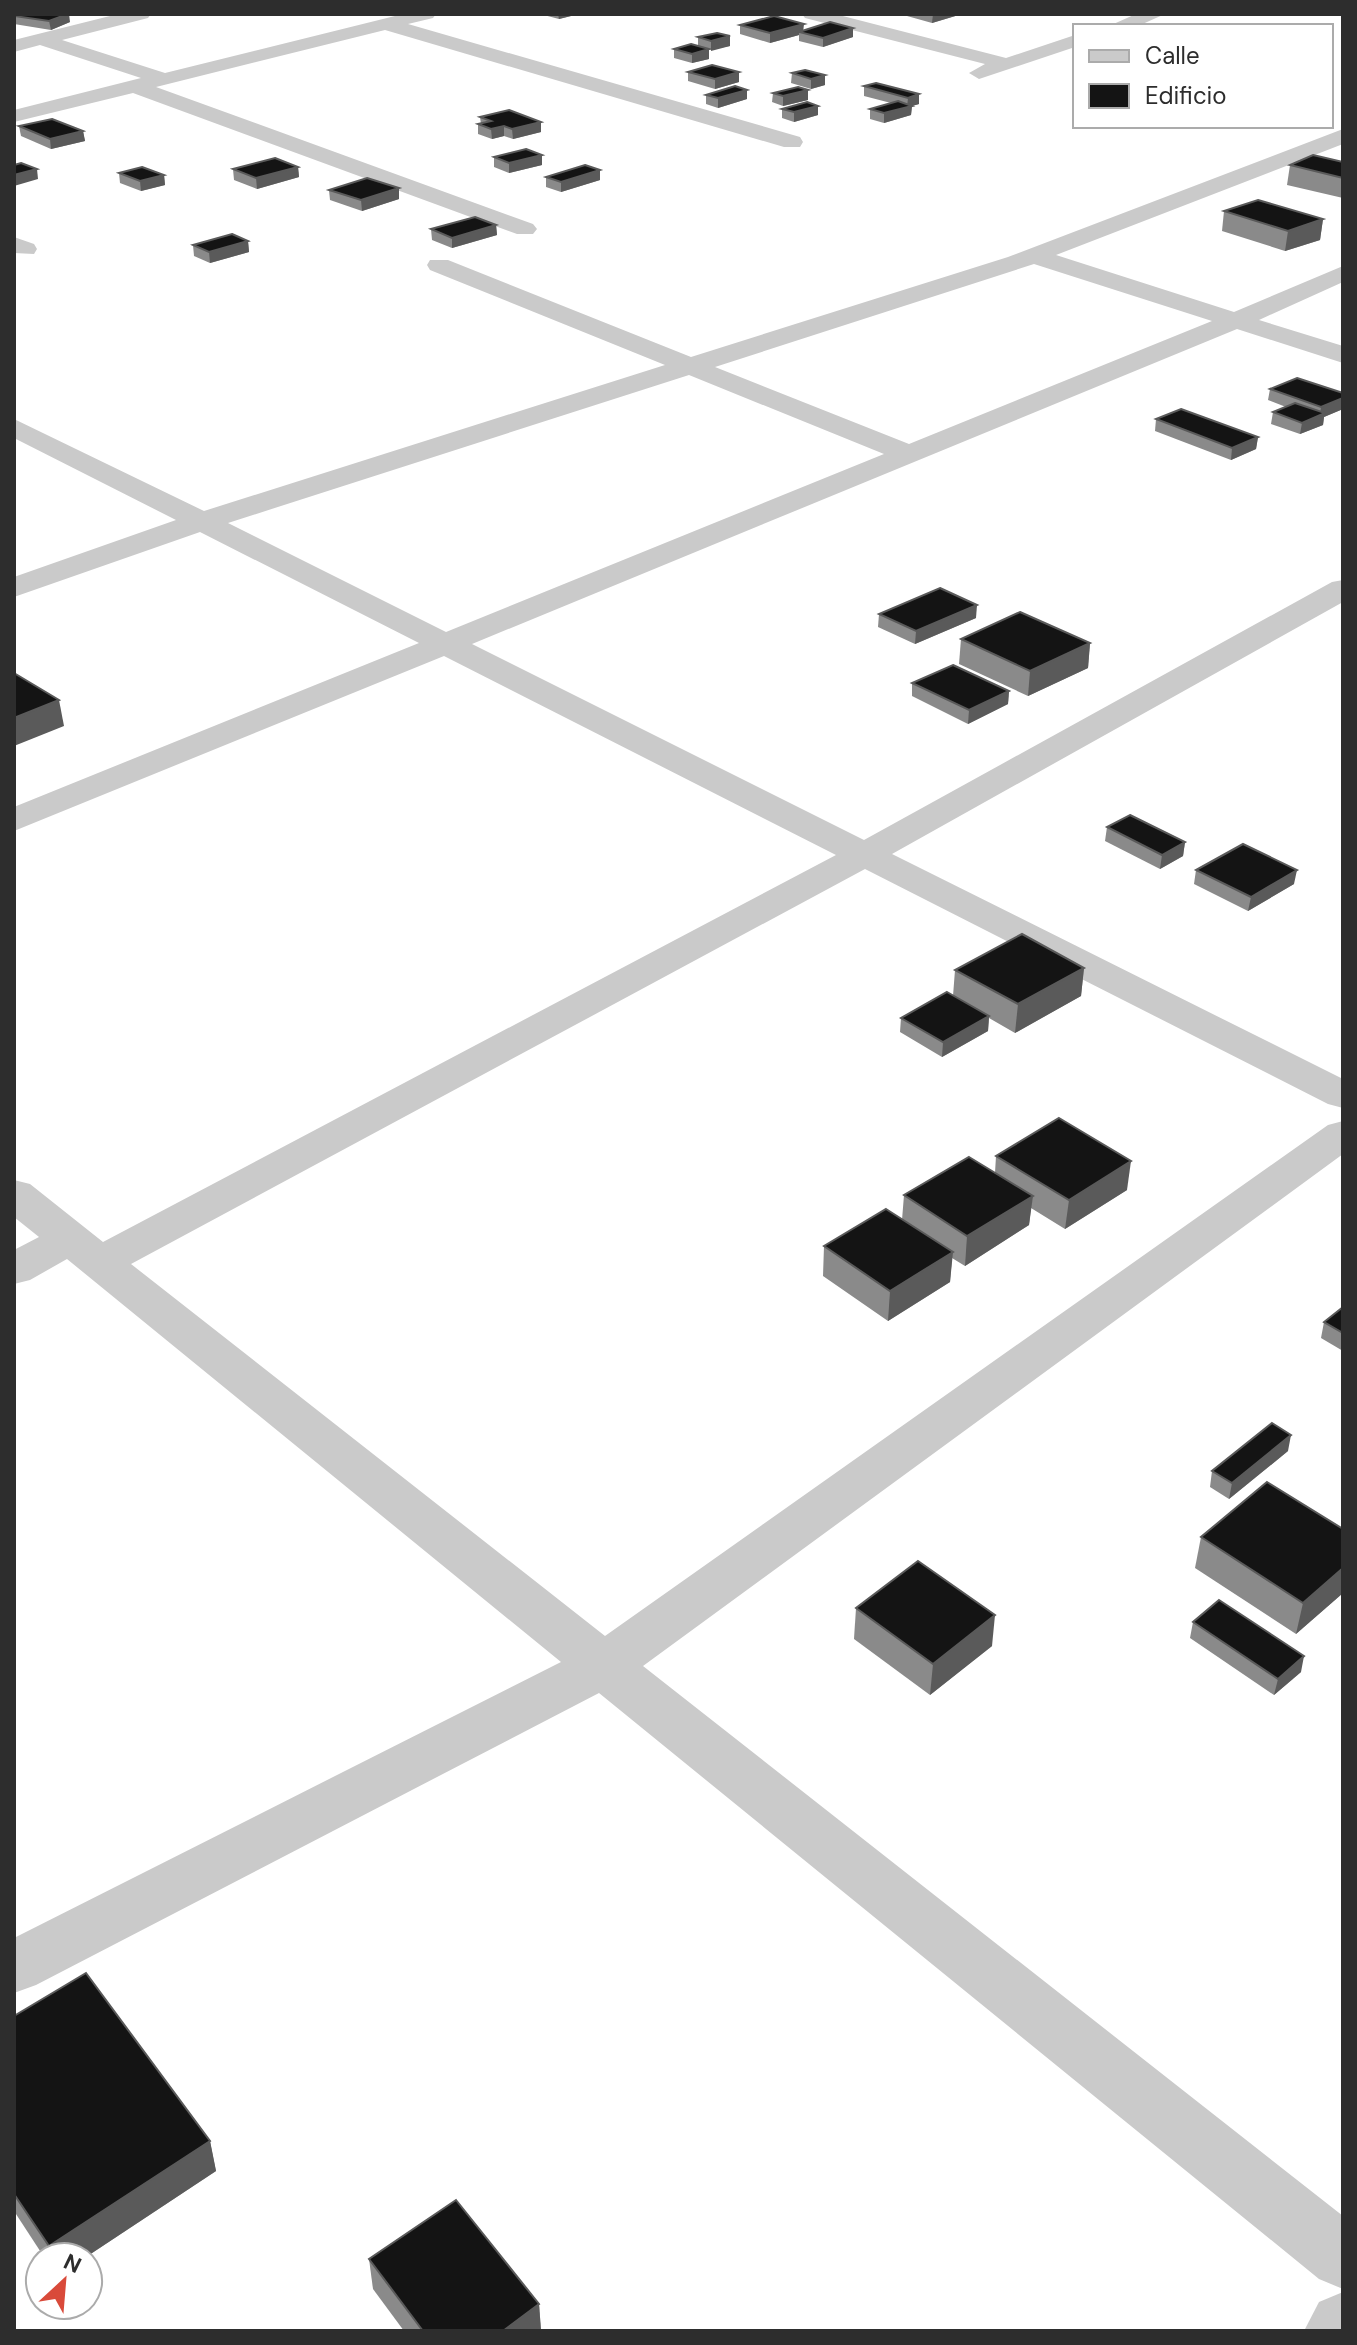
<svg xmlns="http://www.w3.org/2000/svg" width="1357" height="2345" font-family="'DM Sans',sans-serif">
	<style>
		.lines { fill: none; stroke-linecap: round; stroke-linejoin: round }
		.minor { fill: #cacaca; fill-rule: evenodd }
		.wall { fill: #8a8a8a }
		.shaded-wall { fill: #5a5a5a }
		.building { fill: #141414; stroke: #5a5a5a; stroke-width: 2 }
	</style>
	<rect width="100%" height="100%" fill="#fff"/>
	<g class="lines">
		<g class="minor">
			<polygon points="118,14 151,14 148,18 62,40 165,73 403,14 436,14 433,18 408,24 800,137 803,142 800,147 784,147 385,30 156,87 533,224 537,229 533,234 517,234 133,93 14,122 14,110 141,78 40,45 14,52 14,40"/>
			<polygon points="802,14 835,14 1006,58 1075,35 1075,47 979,79 969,73 985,64 805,18"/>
			<polygon points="1136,14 1165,14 1138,26 1109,26"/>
			<path d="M1343,129V144L1056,255L1234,312L1343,266V282L1259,320L1343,346V363L1237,329L472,644L864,840L1332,582L1343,580V602L892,854L1343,1079V1108L1328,1104L865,869L131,1264L605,1636L1328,1125L1343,1121V1154L643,1666L1343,2216V2289L1319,2279L599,1693L36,1985L14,1993V1938L561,1662L67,1259L30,1280L14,1284V1250L39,1237L14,1217V1180L30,1184L103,1242L836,855L444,656L14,831V807L419,643L200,532L14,597V577L176,520L14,438V419L204,511L665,365L430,270L427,265L430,260H448L691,357L1008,257ZM1034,264L1212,321L909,444L715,367ZM689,375L884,454L446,632L228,523Z"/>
			<polygon points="14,237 34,244 37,249 34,254 14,253"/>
			<polygon points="1343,2292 1343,2331 1304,2331 1319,2302"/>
		</g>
	</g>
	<g class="wall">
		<polygon points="14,14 70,22 51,30 14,24"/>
		<polygon points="540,14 579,14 559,19"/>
		<polygon points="908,14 962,14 932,23 907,16"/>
		<polygon points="740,25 803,31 853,28 853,37 823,47 799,41 799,35 770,43 740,34"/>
		<polygon points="730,36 730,46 709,50 709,59 692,63 674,58 674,49 698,46 698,37"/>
		<polygon points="688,72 739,72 739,82 715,89 688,81"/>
		<polygon points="792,73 825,75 825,85 811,89 791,83"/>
		<polygon points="864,86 919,94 919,104 912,106 911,115 884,123 870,119 870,109 891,103 864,96"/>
		<polygon points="747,90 747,99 718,108 706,104 706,95"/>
		<polygon points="773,93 808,100 783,106 772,102"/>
		<polygon points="818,106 818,115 794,122 782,118 782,109"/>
		<polygon points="480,117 541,122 541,132 513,139 504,136 492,139 478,134 478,124 481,124"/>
		<polygon points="19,126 83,131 85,141 51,149 21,136"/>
		<polygon points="494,157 542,165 509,173 494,167"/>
		<polygon points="1343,162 1343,198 1287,185 1290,165"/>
		<polygon points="298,167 299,177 257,189 234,180 233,169"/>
		<polygon points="119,173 164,175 165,185 141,191 120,183"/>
		<polygon points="546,177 600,180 561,192 546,187"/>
		<polygon points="329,190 399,199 362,211 330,200"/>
		<polygon points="1224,211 1323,219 1320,240 1285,251 1222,231"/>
		<polygon points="496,225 497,235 452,248 432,240 431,229"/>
		<polygon points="248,241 249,252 210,263 194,256 193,245"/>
		<polygon points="1270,389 1343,393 1343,409 1324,417 1323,425 1300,434 1271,424 1273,412 1286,407 1268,400"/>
		<polygon points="1156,419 1258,437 1256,449 1231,460 1155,431"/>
		<polygon points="879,614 976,618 915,644 878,627"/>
		<polygon points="961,639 1090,643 1088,668 1028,696 959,664"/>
		<polygon points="912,683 1009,691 1008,704 968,724 912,696"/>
		<polygon points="1107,827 1185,842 1183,856 1160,869 1105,841"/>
		<polygon points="1196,870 1294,884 1248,911 1194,884"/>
		<polygon points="1084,968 1081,996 1015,1033 989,1018 988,1031 942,1057 900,1032 901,1018 953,996 955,970"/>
		<polygon points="996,1156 1127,1190 1065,1229 1031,1208 1029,1225 965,1266 952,1258 950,1282 888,1321 823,1276 824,1246 902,1220 904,1195 995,1173"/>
		<polygon points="1343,1307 1343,1351 1321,1338 1324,1322"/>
		<polygon points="1288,1451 1229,1499 1210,1487 1212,1471"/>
		<polygon points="1343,1529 1343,1593 1296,1634 1195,1568 1201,1537"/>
		<polygon points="856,1608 992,1646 930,1695 854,1639"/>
		<polygon points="1193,1622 1301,1672 1274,1695 1190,1638"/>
		<polygon points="14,2016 210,2141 216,2171 86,2257 44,2257 14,2211"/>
		<polygon points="369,2259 539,2304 541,2331 404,2331 373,2289"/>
	</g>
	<g class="shaded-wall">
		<polygon points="69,14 70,22 51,30 49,21"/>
		<polygon points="558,14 579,14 559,19"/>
		<polygon points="933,14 962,14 932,23"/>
		<polygon points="804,24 803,33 799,32 799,35 770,43 770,33"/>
		<polygon points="853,28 853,37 823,47 823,38"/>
		<polygon points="730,36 730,46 711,51 711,41"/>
		<polygon points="709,49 709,59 692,63 692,54"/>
		<polygon points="739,72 739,82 715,89 715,79"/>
		<polygon points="825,75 825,85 811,89 811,79"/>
		<polygon points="747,90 747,99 718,108 718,98"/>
		<polygon points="808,90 808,100 783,106 783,96"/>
		<polygon points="919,94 919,104 912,106 911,115 884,123 884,113 907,107 908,98"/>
		<polygon points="818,106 818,115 794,122 794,112"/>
		<polygon points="541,122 541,132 513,139 512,129"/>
		<polygon points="504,126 504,136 492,139 491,129"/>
		<polygon points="83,131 85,141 51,149 50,139"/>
		<polygon points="542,155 542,165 509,173 509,163"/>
		<polygon points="298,167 299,177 257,189 256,178"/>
		<polygon points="37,169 38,179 14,186 14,175"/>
		<polygon points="600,170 600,180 561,192 561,182"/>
		<polygon points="164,175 165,185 141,191 140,181"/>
		<polygon points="399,188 399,199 362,211 361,200"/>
		<polygon points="1323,219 1320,240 1285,251 1288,231"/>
		<polygon points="496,225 497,235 452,248 452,238"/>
		<polygon points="248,241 249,252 210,263 209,252"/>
		<polygon points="1343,398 1343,409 1324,417 1323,425 1300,434 1302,423 1320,415 1321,407"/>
		<polygon points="1258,437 1256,449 1231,460 1232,448"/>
		<polygon points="977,605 976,618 915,644 916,631"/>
		<polygon points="1090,643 1088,668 1028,696 1030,671"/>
		<polygon points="1009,691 1008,704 968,724 969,710"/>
		<polygon points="59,700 64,726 14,746 14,718"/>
		<polygon points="1185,842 1183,856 1160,869 1162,855"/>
		<polygon points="1297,870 1294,884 1248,911 1251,897"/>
		<polygon points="1084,968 1081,996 1015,1033 1018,1004"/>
		<polygon points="989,1016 988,1031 942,1057 943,1042"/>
		<polygon points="1131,1161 1127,1190 1065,1229 1069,1200"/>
		<polygon points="1033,1196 1029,1225 965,1266 967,1236"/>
		<polygon points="953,1252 950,1282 888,1321 890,1291"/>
		<polygon points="1291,1435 1288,1451 1229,1499 1232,1483"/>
		<polygon points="1343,1568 1343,1593 1296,1634 1303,1603"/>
		<polygon points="995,1615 992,1646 930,1695 933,1664"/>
		<polygon points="1304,1656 1301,1672 1274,1695 1278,1679"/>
		<polygon points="210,2141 216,2171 86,2257 52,2257 49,2246"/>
		<polygon points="539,2304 541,2331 503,2331"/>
	</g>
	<g class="building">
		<polygon points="14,14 68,14 49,21 14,16"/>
		<polygon points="774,16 804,24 770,33 740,25"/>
		<polygon points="830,22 853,28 823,38 799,32"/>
		<polygon points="717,33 730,36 711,41 698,37"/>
		<polygon points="691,44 709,49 692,54 674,49"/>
		<polygon points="712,65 739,72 715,79 688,72"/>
		<polygon points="805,70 825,75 811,79 792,73"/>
		<polygon points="876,83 919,94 908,98 864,86"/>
		<polygon points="735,86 747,90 718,98 706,95"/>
		<polygon points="798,87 808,90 783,96 773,93"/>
		<polygon points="898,101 912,106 884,113 870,109"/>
		<polygon points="807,102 818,106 794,112 782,109"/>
		<polygon points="509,110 541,122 512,129 504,126 491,129 478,124 491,121 480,117"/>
		<polygon points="52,119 83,131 50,139 19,126"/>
		<polygon points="526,149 542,155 509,163 494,157"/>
		<polygon points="1313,155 1343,162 1343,178 1290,165"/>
		<polygon points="275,158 298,167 256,178 233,169"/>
		<polygon points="21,163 37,169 14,175 14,165"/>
		<polygon points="585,165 600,170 561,182 546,177"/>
		<polygon points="142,167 164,175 140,181 119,173"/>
		<polygon points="367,178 399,188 361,200 329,190"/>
		<polygon points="1258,200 1323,219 1288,231 1224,211"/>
		<polygon points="475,217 496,225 452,238 431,229"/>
		<polygon points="232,234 248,241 209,252 193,245"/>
		<polygon points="1297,378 1343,393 1343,398 1321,407 1270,389"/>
		<polygon points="1295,403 1325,413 1302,423 1273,412"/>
		<polygon points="1181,409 1258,437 1232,448 1156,419"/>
		<polygon points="940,588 977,605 916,631 879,614"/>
		<polygon points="1020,612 1090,643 1030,671 961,639"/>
		<polygon points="953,665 1009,691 969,710 912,683"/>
		<polygon points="14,673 59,700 14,718"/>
		<polygon points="1130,815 1185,842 1162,855 1107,827"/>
		<polygon points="1243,844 1297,870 1251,897 1196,870"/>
		<polygon points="1022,934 1084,968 1018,1004 955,970"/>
		<polygon points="947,992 989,1016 943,1042 901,1018"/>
		<polygon points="1059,1118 1131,1161 1069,1200 996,1156"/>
		<polygon points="969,1157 1033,1196 967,1236 904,1195"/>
		<polygon points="886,1209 953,1252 890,1291 824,1246"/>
		<polygon points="1343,1307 1343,1333 1324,1322"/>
		<polygon points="1272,1423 1291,1435 1232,1483 1212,1471"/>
		<polygon points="1267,1482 1343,1529 1343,1568 1303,1603 1201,1537"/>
		<polygon points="918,1561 995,1615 933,1664 856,1608"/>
		<polygon points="1219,1600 1304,1656 1278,1679 1193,1622"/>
		<polygon points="86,1973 210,2141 49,2246 14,2194 14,2016"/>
		<polygon points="456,2200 539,2304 503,2331 423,2331 369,2259"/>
	</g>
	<rect width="1357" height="2345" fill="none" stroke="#2d2d2d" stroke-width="32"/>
	<rect x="1073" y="24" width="260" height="104" fill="#ffffff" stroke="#ababab" stroke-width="2"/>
	<rect x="1089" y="50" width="40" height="12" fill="#cacaca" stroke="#ababab" stroke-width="2"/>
	<text x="1145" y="64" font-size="24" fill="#2d2d2d">Calle</text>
	<rect x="1089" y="84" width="40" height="24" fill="#141414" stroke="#ababab" stroke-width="2"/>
	<text x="1145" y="104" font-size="24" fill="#2d2d2d">Edificio</text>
	<g transform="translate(64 2281) rotate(26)"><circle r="38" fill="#ffffff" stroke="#ababab" stroke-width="2"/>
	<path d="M0-6L14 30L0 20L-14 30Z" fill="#d94a3a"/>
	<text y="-12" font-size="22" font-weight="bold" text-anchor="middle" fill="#2d2d2d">N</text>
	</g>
</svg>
